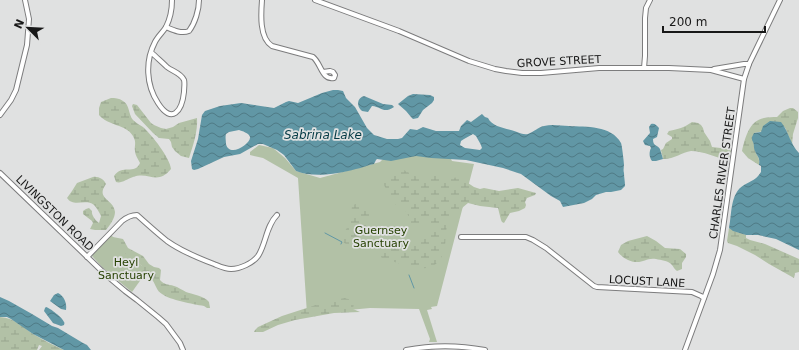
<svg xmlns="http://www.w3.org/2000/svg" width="799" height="350" font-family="'DejaVu Sans',sans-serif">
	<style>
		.green { fill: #b2c1a6 }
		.wetland { fill: url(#wetland-marsh) }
		.water { fill: url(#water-waves); fill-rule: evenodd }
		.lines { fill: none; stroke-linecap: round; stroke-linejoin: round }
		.stream { stroke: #6197a5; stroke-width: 1 }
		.minor-casing { stroke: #7c7c7d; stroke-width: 6 }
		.minor { stroke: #fff; stroke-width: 4 }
		.labels { text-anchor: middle; stroke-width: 3.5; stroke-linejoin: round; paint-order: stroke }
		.street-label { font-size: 11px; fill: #181818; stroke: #e0e1e1 }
		.park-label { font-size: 11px; fill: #264102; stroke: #e0e1e1 }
		.water-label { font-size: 12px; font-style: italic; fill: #033944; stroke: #e0e1e1 }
	</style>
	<defs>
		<pattern id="wetland-marsh" width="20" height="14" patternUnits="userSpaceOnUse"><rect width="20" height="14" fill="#b2c1a6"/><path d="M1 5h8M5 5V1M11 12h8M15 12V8" fill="none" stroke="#98a58e"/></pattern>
		<pattern id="water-waves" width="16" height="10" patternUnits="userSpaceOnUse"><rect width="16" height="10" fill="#6197a5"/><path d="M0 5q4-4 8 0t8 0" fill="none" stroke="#4f7a85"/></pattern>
	</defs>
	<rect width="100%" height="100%" fill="#e0e1e1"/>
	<g class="green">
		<polygon points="259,145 273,148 285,158 296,171 320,178 380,162 384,158 418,154 450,157 452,161 474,164 437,306 431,307 432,309 427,310 437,342 429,342 430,339 419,309 370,308 307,314 298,178 263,158 250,155 250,152"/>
		<polygon points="111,235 147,271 132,292 104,269 92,256 93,253"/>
	</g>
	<g class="wetland">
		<path d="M111,98C115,98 119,98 123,101C130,105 128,114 133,120C136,123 140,125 143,127C152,135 170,158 171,169C157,186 149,171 133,177C127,179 121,184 116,182L114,176C122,164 135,175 140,163C138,159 135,155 135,151C134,146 137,143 133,136C126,124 108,126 99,115V108L101,102Z"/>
		<path d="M133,104L137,105L151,123L154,125L161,128L166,129L173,127L179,123L197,118C198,131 193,146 189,158L181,156L175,151L172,147L171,142L169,139L159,138L153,133L135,114L132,106Z"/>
		<path d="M790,108H793L798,112V118L793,134L792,145L785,127L754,133C754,138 753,145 755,150C757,157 760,157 759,165L748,158L742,151C745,138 749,121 764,118C768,117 773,117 777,117L783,111Z"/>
		<path d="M692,122L698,123L701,125L703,128L704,132L710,141L712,147L729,149L731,151L729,159L728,160C716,158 704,151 691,151C682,152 675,159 663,159L661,150L663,149L666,143L672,139V137L667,134L669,131C679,129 683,128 692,122Z"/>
		<path d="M399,170H404L417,177H422L429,175L443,174L453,178L459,177L474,187L480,189L484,188L499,191L518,188L536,193L535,195L527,198L525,202L526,205L525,208L519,211L510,213L504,223L502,222L501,220L498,208L480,206L468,203L456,213L454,214C444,228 447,230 445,246C445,250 443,254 441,258C428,279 401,262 383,259L381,257L380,253L383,242L386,240C389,240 392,241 395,242C403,243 425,241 430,234C432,232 432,228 433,225L424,223L416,229L409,230L407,224C414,208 394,207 388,198C386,195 387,192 386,189C385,186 382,183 381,180V178Z"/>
		<path d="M93,177C98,176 104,179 106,184C95,199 114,199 115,212C115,218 110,225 106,230H95L90,229L93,223L92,221L83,214V211L86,209L89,208L92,211C91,215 96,221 99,223L101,216C99,212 97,208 94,205C85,198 74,208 67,198L72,191L77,183Z"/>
		<path d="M357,203C363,206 367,209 371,214L370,219L364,232L365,239L356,245L352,247C333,240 346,233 350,222C353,216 351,211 352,206Z"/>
		<polygon points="729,228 737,232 746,235 746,238 750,240 765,244 799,259 799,272 795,273 794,278 769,264 755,255 737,246 728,243 727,241"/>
		<path d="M647,236L656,241L665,248L680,249L686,254V257L682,263V269L677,271C674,269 674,267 671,264C668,261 661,260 656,259C645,257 642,266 628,260C624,258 621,256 618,252L621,245L628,241Z"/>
		<path d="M113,237L123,239L128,248L143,256L149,264L154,267L159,268L161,270L160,280C164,285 168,284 174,286C178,287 182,290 186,292C191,294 205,296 209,302C209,303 210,307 210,308H207L204,306C193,304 170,300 162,294C157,291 156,286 153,281C151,278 147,276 143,274L142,266L136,261L131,258L125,253L116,244L112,238Z"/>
		<path d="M344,298C348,299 352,299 354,303L353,309L360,312L334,313L295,320L278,325L263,332H254L255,330L258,327L282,316L322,303Z"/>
		<path d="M0,317C15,318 21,326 33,334C43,340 53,345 64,350H39L42,346L39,345L37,350H0Z"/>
	</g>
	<g class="water">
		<path d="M333,90H338L343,91L346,98L355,107L367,128L374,135L387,139H398L402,138L410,129L417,130L423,127L436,131H459L461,126L467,120L471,122L482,114L485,117L488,118C493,128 507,128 517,132C520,133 524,135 528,134C534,132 538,127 544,126C553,124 561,126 569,126C586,127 611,125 621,143C622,145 624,162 624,164C624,167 623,170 624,173C624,177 625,182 625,186L621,190L611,192H606L596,195L592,199L584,203L563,207L560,201L551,196L521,174L503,168L466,160L431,158L416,156L391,161L377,159L376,160L374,164C368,165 362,168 356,169C337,174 314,178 296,171L284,155L277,150L263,144H258L240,154L224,157L198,169L194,170L192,169L191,161L198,139L202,115L205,111L220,106L241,103L274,108L286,102L289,101L298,103L322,93ZM239,130C242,131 249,133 250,137C251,144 229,158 226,144C226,140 225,138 226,134L229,132ZM473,134L476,136C478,140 481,144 482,148L480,150L465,148L460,145L461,141L464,139Z"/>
		<polygon points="413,94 430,95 434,97 434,100 432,103 423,110 418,118 413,119 411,117 406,111 398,104 408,96"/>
		<path d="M364,96L383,104L392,105L394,107C383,114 382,107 372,106L368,112L362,111C356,106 357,98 364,96Z"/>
		<path d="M770,121L781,122C789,132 790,144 799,153V250L776,239L758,235H746L733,231L729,228C732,214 730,193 744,185C752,180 755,181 761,172V166L759,165C760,157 758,158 755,151C753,147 755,145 752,140V137L754,133L761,132L763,126Z"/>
		<path d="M651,124C655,123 656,125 659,128L657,137L653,139C653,147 657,144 660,149C661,152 662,156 663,159L656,161H652C649,157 649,152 651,148L650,146L645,145L643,141L650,133L649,127Z"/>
		<path d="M58,293C64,296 67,303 66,310L61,309L50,301L54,295Z"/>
		<polygon points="0,297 9,301 32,314 52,326 58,328 83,343 87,345 91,350 64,350 33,334 11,319 7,317 0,317"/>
		<path d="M46,307C50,308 63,318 64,322C65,323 64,324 64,325L61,326L53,323L44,311L45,308Z"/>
	</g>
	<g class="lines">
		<g class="stream">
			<polyline points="325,233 342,242 341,244"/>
			<polyline points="409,275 414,288"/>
		</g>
		<defs>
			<g id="minor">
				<path d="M262,0C261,13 259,38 272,46L313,57C321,63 322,81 334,78L335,75L333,72L330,71L323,72"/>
				<polyline points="315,0 399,31 469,61 495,69 506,71 522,73 541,73 599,68 669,68 711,70 744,79"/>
				<path d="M166,27C173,30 181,34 189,31C195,23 199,10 199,0"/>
				<path d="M151,52C156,57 162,62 167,67C172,71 181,73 184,80C185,83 184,88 184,92C182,111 172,125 158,103C146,85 145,61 155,42C158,36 163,32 166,27C170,19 172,9 172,0"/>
				<polyline points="644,68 645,56 645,18 646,8 650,0"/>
				<polyline points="714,69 744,64 749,64"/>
				<polyline points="0,115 11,100 16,90 27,45 29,19 25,0"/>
				<polyline points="0,173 106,275 125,291 137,300 158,317 166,324 180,343 183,350"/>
				<polyline points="461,237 526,237 533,240 546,248 594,286 597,287 692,292 701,296 704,298"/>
				<path d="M87,257L122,221C127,217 131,215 137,215C147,224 157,233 167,241C181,251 198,258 214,264C219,266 225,269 231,269C240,269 253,263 258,256C266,244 266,226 277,215"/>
				<path d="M406,350C431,345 459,345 485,350"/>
				<polyline points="685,350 713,274 720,250 744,79 749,64 780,0"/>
			</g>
		</defs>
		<use href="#minor" class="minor-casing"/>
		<use href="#minor" class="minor"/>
	</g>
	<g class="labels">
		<g class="street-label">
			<text transform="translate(559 61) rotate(-3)" y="4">GROVE STREET</text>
			<text transform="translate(722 173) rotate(-82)" y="4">CHARLES RIVER STREET</text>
			<text transform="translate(55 213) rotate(44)" y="4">LIVINGSTON ROAD</text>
			<text transform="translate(647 281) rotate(3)" y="4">LOCUST LANE</text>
		</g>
		<g class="park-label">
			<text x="381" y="234">Guernsey<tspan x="381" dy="13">Sanctuary</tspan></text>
			<text x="126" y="266">Heyl<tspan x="126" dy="13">Sanctuary</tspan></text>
		</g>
		<g class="water-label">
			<text x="323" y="139">Sabrina Lake</text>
		</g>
	</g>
	<g transform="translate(28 28) rotate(294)" stroke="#e0e1e1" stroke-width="3" paint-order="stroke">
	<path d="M0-3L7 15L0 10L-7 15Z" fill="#181818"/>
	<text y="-6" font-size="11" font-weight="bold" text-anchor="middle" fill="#181818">N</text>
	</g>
	<path d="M663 26v6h102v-6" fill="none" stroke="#181818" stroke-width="2"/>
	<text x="669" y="26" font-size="12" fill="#181818" stroke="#e0e1e1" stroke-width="3" paint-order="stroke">200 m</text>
</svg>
